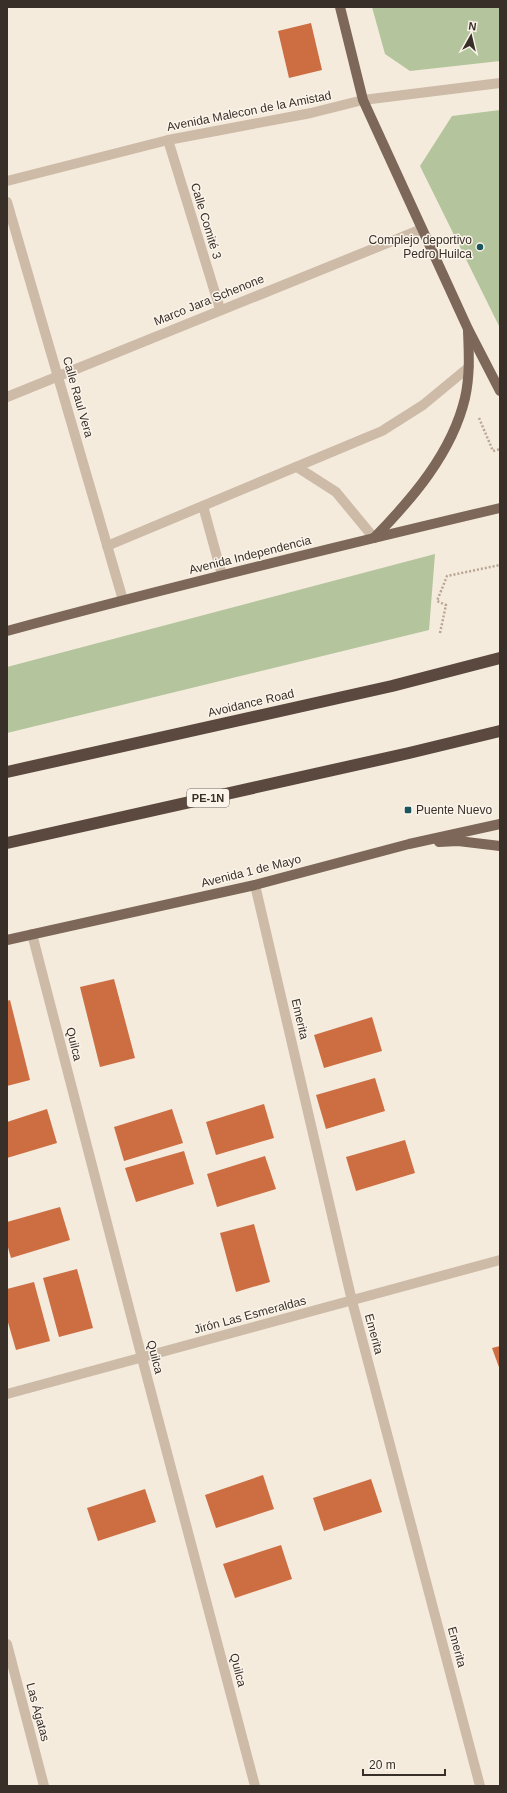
<svg xmlns="http://www.w3.org/2000/svg" width="507" height="1793" font-family="Helvetica,sans-serif">
	<style>
		.green { fill: #b4c49c }
		.building { fill: #cc6d42 }
		.lines { fill: none; stroke-linecap: round; stroke-linejoin: round }
		.path { stroke: #b9a592; stroke-width: 2.5; stroke-dasharray: 2 2; stroke-linecap: butt }
		.minor { stroke: #cdbba8; stroke-width: 10 }
		.major { stroke: #7c6759; stroke-width: 10 }
		.highway { stroke: #5b493f; stroke-width: 12 }
		.poi-dot { fill: #1b555d; stroke: #fbf4ea; stroke-width: 1.5 }
		.labels { text-anchor: middle; stroke-width: 3; stroke-linejoin: round; paint-order: stroke }
		.shield { fill: #fbf4ea; stroke: #736a63; stroke-width: 1 }
		.shield-label { font-size: 11px; font-weight: bold; fill: #392f29 }
		.street-label { font-size: 12px; fill: #392f29; stroke: #fbf4ea }
		.poi-label { font-size: 12px; fill: #392f29; stroke: #fbf4ea; text-anchor: end }
	</style>
	<rect width="100%" height="100%" fill="#f4ebdd"/>
	<g class="green">
		<polygon points="372,7 500,7 500,61 410,71 385,54"/>
		<polygon points="500,110 500,328 420,166 452,116"/>
		<polygon points="435,554 429,630 7,733 7,667"/>
	</g>
	<g class="building">
		<polygon points="311,23 322,70 289,78 278,31"/>
		<polygon points="114,979 135,1058 100,1067 80,987"/>
		<polygon points="10,1000 30,1080 7,1086 7,1001"/>
		<polygon points="372,1017 382,1051 324,1068 314,1035"/>
		<polygon points="375,1078 385,1111 326,1129 316,1095"/>
		<polygon points="264,1104 274,1138 216,1155 206,1122"/>
		<polygon points="47,1109 57,1143 7,1158 7,1122"/>
		<polygon points="172,1109 183,1143 124,1161 114,1127"/>
		<polygon points="405,1140 415,1173 356,1191 346,1157"/>
		<polygon points="184,1151 194,1184 136,1202 125,1168"/>
		<polygon points="265,1156 276,1189 217,1207 207,1174"/>
		<polygon points="60,1207 70,1240 11,1258 7,1244 7,1222"/>
		<polygon points="254,1224 270,1282 236,1292 220,1233"/>
		<polygon points="77,1269 93,1328 59,1337 43,1278"/>
		<polygon points="34,1282 50,1341 16,1350 7,1319 7,1289"/>
		<polygon points="500,1346 500,1370 492,1348"/>
		<polygon points="263,1475 274,1509 216,1528 205,1495"/>
		<polygon points="371,1479 382,1512 324,1531 313,1498"/>
		<polygon points="145,1489 156,1522 98,1541 87,1508"/>
		<polygon points="281,1545 292,1579 235,1598 223,1564"/>
	</g>
	<g class="lines">
		<g class="path">
			<polyline points="479,418 493,451 500,449"/>
			<polyline points="440,633 446,605 437,601 447,576 500,565"/>
		</g>
		<g class="minor">
			<polyline points="168,140 220,309"/>
			<polyline points="7,181 168,140 311,113 363,100 500,83"/>
			<polyline points="7,202 123,600"/>
			<polyline points="7,397 422,229"/>
			<polyline points="297,467 336,492 374,538"/>
			<polyline points="203,506 222,575"/>
			<polyline points="107,546 382,431 423,405 469,367"/>
			<polyline points="255,885 352,1301 480,1786"/>
			<polyline points="32,934 142,1358 255,1786"/>
			<polyline points="7,1394 500,1260"/>
			<polyline points="7,1644 44,1786"/>
		</g>
		<g class="major">
			<polyline points="340,7 363,100 468,329 500,391"/>
			<path d="M374,538C412,499 452,453 465,398C470,376 469,354 468,331"/>
			<path d="M7,631C170,587 335,547 500,508"/>
			<polyline points="439,842 458,841 500,846"/>
			<polyline points="7,940 255,885 409,844 500,824"/>
		</g>
		<g class="highway">
			<polyline points="7,772 392,686 500,658"/>
			<polyline points="7,843 409,753 500,731"/>
		</g>
	</g>
	<g class="poi-dot">
		<circle cx="480" cy="247" r="4"/>
		<rect x="404" y="806" width="8" height="8" rx="2"/>
	</g>
	<g class="labels">
		<rect class="shield" x="187" y="789" width="42" height="18" rx="3"/>
		<g class="shield-label">
			<text x="208" y="802">PE-1N</text>
		</g>
		<g class="street-label">
			<text transform="translate(249 111) rotate(-11)" y="4">Avenida Malecon de la Amistad</text>
			<text transform="translate(206 221) rotate(73)" y="4">Calle Comité 3</text>
			<text transform="translate(209 300) rotate(-22)" y="4">Marco Jara Schenone</text>
			<text transform="translate(78 397) rotate(74)" y="4">Calle Raul Vera</text>
			<text transform="translate(250 555) rotate(-14)" y="4">Avenida Independencia</text>
			<text transform="translate(251 703) rotate(-13)" y="4">Avoidance Road</text>
			<text transform="translate(251 871) rotate(-14)" y="4">Avenida 1 de Mayo</text>
			<text transform="translate(300 1019) rotate(77)" y="4">Emerita</text>
			<text transform="translate(74 1044) rotate(76)" y="4">Quilca</text>
			<text transform="translate(250 1315) rotate(-15)" y="4">Jirón Las Esmeraldas</text>
			<text transform="translate(374 1334) rotate(75)" y="4">Emerita</text>
			<text transform="translate(155 1357) rotate(75)" y="4">Quilca</text>
			<text transform="translate(457 1647) rotate(75)" y="4">Emerita</text>
			<text transform="translate(238 1670) rotate(75)" y="4">Quilca</text>
			<text transform="translate(38 1712) rotate(75)" y="4">Las Ágatas</text>
		</g>
		<g class="poi-label">
			<text x="472" y="244">Complejo deportivo<tspan x="472" dy="14">Pedro Huilca</tspan></text>
			<text x="416" y="814" text-anchor="start">Puente Nuevo</text>
		</g>
	</g>
	<rect width="507" height="1793" fill="none" stroke="#392f29" stroke-width="16"/>
	<g transform="translate(471 36) rotate(8)" stroke="#fbf4ea" stroke-width="3" paint-order="stroke">
	<path d="M0-3L7 15L0 10L-7 15Z" fill="#392f29"/>
	<text y="-6" font-size="11" font-weight="bold" text-anchor="middle" fill="#392f29">N</text>
	</g>
	<path d="M363 1769v6h82v-6" fill="none" stroke="#392f29" stroke-width="2"/>
	<text x="369" y="1769" font-size="12" fill="#392f29" stroke="#fbf4ea" stroke-width="3" paint-order="stroke">20 m</text>
</svg>
